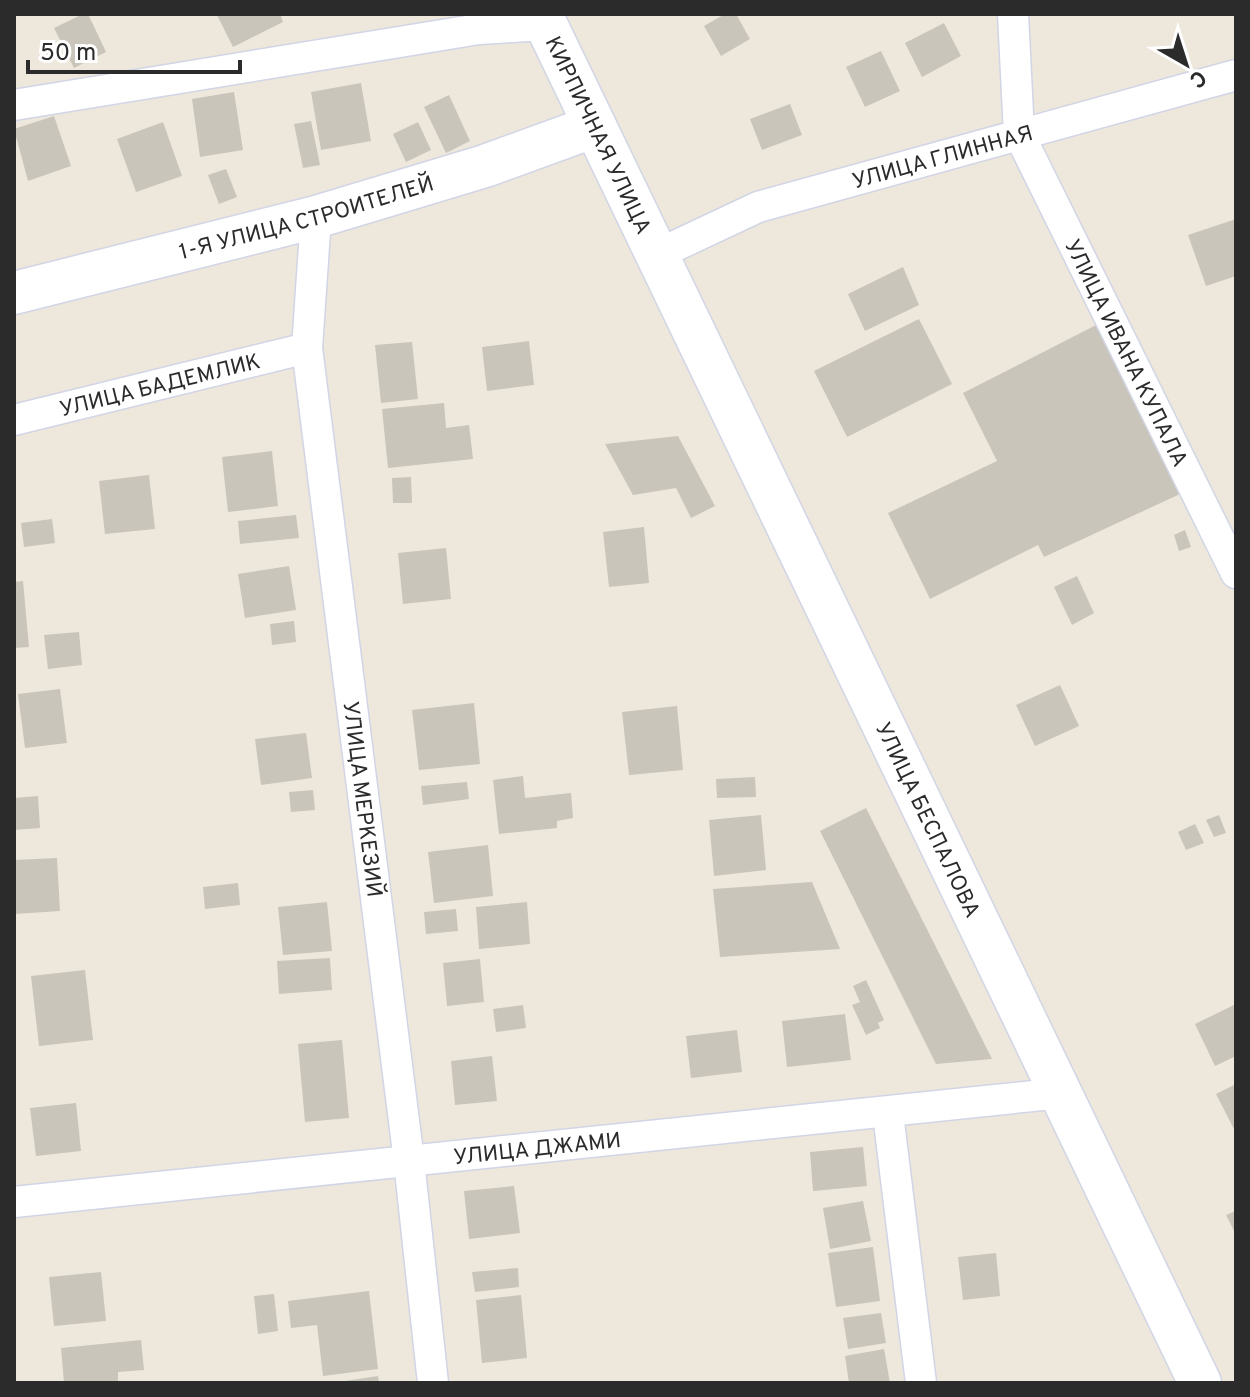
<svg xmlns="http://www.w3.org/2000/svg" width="1250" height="1397" font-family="Overpass,sans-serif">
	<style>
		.building { fill: #c9c5bb }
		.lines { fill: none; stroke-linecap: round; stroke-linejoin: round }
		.street-casing { stroke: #d1d5e5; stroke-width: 33 }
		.secondary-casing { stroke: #d1d5e5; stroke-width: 45 }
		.street { stroke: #fff; stroke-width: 30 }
		.secondary { stroke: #fff; stroke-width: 42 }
		.labels { text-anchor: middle; stroke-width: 6; stroke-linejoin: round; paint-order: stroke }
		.street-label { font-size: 22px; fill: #2b2b2b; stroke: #fff }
	</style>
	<rect width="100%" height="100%" fill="#eee7dc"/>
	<g class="building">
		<polygon points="83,14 88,14 106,52 74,68 54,28"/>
		<polygon points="220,14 280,14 283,22 233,47 217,15"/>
		<polygon points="725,14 736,14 750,39 721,56 704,26"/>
		<polygon points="944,23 961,56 922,77 905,43"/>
		<polygon points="881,51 900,91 865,107 846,67"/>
		<polygon points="361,83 371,141 321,150 311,92"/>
		<polygon points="234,92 243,150 200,157 192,99"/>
		<polygon points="449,95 470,141 446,153 424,107"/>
		<polygon points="790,104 802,135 762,150 750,119"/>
		<polygon points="54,116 71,166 28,181 14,129"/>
		<polygon points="311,121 320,165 303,168 294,124"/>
		<polygon points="163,122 182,176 136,192 117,139"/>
		<polygon points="418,122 431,150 406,162 393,134"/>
		<polygon points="226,169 237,197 219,204 208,175"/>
		<polygon points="1236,219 1236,276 1206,286 1188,235"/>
		<polygon points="903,267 919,305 865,331 848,294"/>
		<polygon points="919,319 952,384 847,437 814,371"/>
		<polygon points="1102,322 1180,494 1044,557 1038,545 930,599 888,513 997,461 963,393"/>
		<polygon points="529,341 534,385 487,391 482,347"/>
		<polygon points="412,342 418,399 381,403 375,345"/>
		<polygon points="444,403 446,428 469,425 473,459 388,468 382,409"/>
		<polygon points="678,436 715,506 691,518 676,488 633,495 605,444"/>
		<polygon points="272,451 278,506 228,512 222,457"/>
		<polygon points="149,475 155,529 105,534 99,481"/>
		<polygon points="411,477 412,503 393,503 392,478"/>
		<polygon points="296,515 299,538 240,544 238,521"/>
		<polygon points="52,519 55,543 24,547 21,523"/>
		<polygon points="644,527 649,583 609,587 603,532"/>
		<polygon points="1185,530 1191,547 1179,551 1174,535"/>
		<polygon points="446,548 451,599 403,604 398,553"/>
		<polygon points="289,566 296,610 245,618 238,574"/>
		<polygon points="1077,576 1094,613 1072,625 1054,587"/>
		<polygon points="23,581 29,647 14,648 14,582"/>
		<polygon points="294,621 296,642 272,645 270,624"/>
		<polygon points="79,632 82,665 48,669 44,635"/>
		<polygon points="1060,685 1079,726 1035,746 1016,705"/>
		<polygon points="60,689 67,743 25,748 18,694"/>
		<polygon points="474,703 480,764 419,770 412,710"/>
		<polygon points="677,706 683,770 629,775 622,712"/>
		<polygon points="306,733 312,778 261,785 255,739"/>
		<polygon points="523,776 525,798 571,793 573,818 557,821 557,828 499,834 493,780"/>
		<polygon points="755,777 756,797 717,798 716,779"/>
		<polygon points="467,782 469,799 423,805 421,786"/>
		<polygon points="313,790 315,810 291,812 289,792"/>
		<polygon points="38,796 40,828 14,830 14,798"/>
		<polygon points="866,808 955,985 992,1059 936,1064 820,831"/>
		<polygon points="761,815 766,870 714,876 709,820"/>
		<polygon points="1219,815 1226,833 1214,837 1206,820"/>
		<polygon points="1195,824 1204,843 1186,850 1178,832"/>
		<polygon points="488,845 493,896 434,903 428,852"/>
		<polygon points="57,858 60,911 15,914 14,860"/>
		<polygon points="812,882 840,949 720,957 713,889"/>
		<polygon points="238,883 240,905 205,909 203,887"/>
		<polygon points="327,902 332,951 283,955 278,907"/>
		<polygon points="527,902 530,944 479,949 476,907"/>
		<polygon points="456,909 458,931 426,934 424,912"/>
		<polygon points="330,958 332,990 279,994 277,961"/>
		<polygon points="480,959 484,1002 447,1006 443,963"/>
		<polygon points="85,970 93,1040 39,1046 31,976"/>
		<polygon points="866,980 884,1020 878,1023 880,1028 866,1035 852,1005 860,1002 853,986"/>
		<polygon points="1236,1004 1236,1056 1215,1066 1195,1024"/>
		<polygon points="523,1005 526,1028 496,1032 493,1009"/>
		<polygon points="845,1014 851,1060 787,1067 782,1021"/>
		<polygon points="737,1030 742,1072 691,1078 686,1036"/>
		<polygon points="342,1040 349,1118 305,1122 298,1044"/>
		<polygon points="492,1056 497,1101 455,1105 451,1061"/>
		<polygon points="1236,1084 1236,1133 1216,1094"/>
		<polygon points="76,1103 81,1151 36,1156 30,1108"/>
		<polygon points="863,1147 867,1186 813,1191 810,1152"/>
		<polygon points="514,1186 520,1233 469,1239 464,1191"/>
		<polygon points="863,1201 871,1241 830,1249 823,1208"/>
		<polygon points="1236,1211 1236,1235 1226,1215"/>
		<polygon points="873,1247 880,1301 836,1307 828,1253"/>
		<polygon points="996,1253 1000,1296 963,1300 958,1257"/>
		<polygon points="518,1268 519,1287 475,1292 472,1272"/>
		<polygon points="101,1272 106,1321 54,1326 49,1277"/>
		<polygon points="369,1291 378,1369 323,1376 317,1325 291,1328 288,1301"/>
		<polygon points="274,1294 278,1331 258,1334 254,1296"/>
		<polygon points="521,1295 527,1358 482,1363 476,1300"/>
		<polygon points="881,1313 886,1343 848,1349 843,1318"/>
		<polygon points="141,1340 144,1370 118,1372 118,1383 64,1383 61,1348"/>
		<polygon points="884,1349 890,1383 849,1383 845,1356"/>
		<polygon points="378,1376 379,1383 345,1383 345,1381"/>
	</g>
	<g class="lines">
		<defs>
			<g id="street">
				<path id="s1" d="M1013,14L1019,134L1236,573"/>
				<polyline points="14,105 479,29 546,25"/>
				<path id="s2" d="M316,217L307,348L409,1161L433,1383"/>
				<path id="s3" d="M656,255L758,207L1236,75"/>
				<path id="s4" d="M14,420L307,348"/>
				<polyline points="888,1114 921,1383"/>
				<path id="s5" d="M14,1202L1062,1093"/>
			</g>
			<g id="secondary">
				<path id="s6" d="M541,14L1200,1383"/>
				<path id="s7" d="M14,293L316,217L485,166L595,126"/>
			</g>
		</defs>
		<use href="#street" class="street-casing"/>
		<use href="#secondary" class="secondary-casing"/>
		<use href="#street" class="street"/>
		<use href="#secondary" class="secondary"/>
	</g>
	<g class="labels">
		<g class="street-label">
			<text dy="8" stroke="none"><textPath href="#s6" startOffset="134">КИРПИЧНАЯ УЛИЦА</textPath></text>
			<text dy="8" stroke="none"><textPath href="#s3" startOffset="304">УЛИЦА ГЛИННАЯ</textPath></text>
			<text dy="8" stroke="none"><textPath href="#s7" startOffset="302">1-Я УЛИЦА СТРОИТЕЛЕЙ</textPath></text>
			<text dy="8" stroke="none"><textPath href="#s1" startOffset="364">УЛИЦА ИВАНА КУПАЛА</textPath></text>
			<text dy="8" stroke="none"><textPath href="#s4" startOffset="150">УЛИЦА БАДЕМЛИК</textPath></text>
			<text dy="8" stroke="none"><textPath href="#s2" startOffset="586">УЛИЦА МЕРКЕЗИЙ</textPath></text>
			<text dy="8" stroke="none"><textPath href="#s6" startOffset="894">УЛИЦА БЕСПАЛОВА</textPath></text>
			<text dy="8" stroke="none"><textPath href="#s5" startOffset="526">УЛИЦА ДЖАМИ</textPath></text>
		</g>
	</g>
	<rect width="1250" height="1397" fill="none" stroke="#2b2b2b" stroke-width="32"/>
	<g transform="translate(1186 64) rotate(141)" stroke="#ffffff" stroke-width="6" paint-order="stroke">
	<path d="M0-6L14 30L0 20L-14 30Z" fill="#2b2b2b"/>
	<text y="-12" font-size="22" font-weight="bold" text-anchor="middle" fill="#2b2b2b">С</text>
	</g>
	<path d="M28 60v12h212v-12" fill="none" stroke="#2b2b2b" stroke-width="4"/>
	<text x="40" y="60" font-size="24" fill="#2b2b2b" stroke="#ffffff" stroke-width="6" paint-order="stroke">50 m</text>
</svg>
